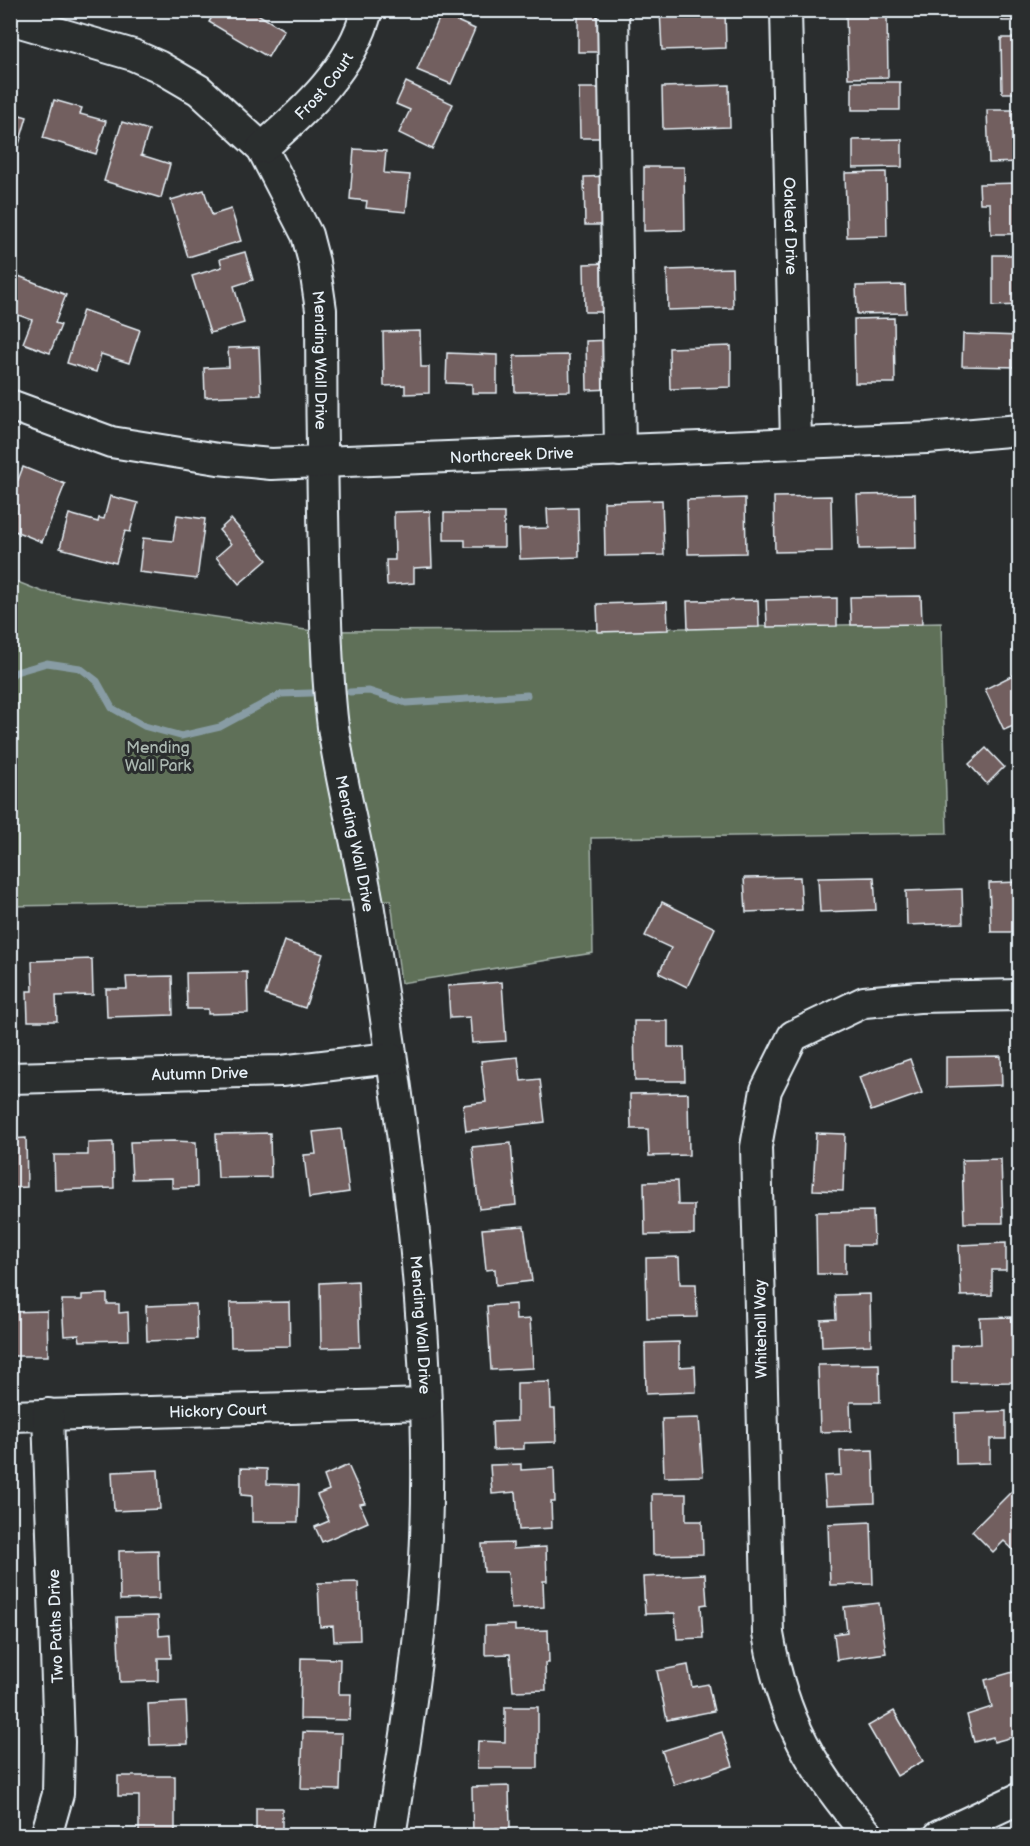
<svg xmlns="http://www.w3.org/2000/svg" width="1030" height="1846" font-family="'Balsamiq Sans',sans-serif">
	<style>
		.green { fill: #5e7059; stroke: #a3b0a8; stroke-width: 1.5 }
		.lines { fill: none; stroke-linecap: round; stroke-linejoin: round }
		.stream { stroke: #889ca4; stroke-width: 7 }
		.building { fill: #725f5e; stroke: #e8f1f8; stroke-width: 1.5 }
		.minor-casing { stroke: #e8f1f8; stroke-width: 34 }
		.minor { stroke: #2a2d2e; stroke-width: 30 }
		.labels { text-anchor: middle; stroke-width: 6; stroke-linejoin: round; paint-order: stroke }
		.street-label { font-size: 16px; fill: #e8f1f8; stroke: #2a2d2e }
		.park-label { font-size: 16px; fill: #aab7b0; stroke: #2a2d2e }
	</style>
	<rect width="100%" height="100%" fill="#2a2d2e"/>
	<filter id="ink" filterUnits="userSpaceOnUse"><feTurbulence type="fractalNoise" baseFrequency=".0167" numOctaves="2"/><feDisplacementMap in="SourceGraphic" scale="12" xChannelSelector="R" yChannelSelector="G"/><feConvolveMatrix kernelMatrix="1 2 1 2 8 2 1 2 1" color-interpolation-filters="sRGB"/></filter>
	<g filter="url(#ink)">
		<polygon class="green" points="10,579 43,592 313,631 585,630 941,623 947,833 591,838 593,953 401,983 391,900 11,906"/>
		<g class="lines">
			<g class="stream">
				<polyline points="10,676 16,672 47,663 80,668 97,681 112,708 144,726 181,736 220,727 281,694 311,693"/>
				<polyline points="350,692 369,691 406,703 527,695"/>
			</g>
		</g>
		<g class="building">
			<polygon points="216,10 251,10 284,30 268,57 209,22"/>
			<polygon points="578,10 605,10 606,52 578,52"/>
			<polygon points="660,10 725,10 726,48 662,50"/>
			<polygon points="1001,10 1020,10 1020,21 1002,21"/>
			<polygon points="441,14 475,29 451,84 417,70"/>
			<polygon points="887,14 888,77 848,78 846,15"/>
			<polygon points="1001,38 1020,38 1020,93 1002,93"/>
			<polygon points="406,82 453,104 432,149 399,133 410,110 396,104"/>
			<rect x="852" y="82" width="48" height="28"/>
			<polygon points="729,85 730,127 663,129 662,87"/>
			<polygon points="579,88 608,88 609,138 580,138"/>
			<polygon points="54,100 82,108 80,114 106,121 96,154 43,138"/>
			<polygon points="987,110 1020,110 1020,162 989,163"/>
			<polygon points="10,112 27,117 17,151 10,149"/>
			<polygon points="122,122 149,130 141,155 170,164 161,198 104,181"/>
			<polygon points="902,139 902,167 853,168 853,140"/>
			<polygon points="354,149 386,151 384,173 410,175 406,212 366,208 367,201 350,199"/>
			<polygon points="644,167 684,167 685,230 644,231"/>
			<polygon points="886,172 887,236 847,237 845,173"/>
			<polygon points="610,176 611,225 585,225 584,177"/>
			<polygon points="1020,183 1020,234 991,234 990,203 980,203 979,184"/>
			<polygon points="204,190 212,215 231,209 241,241 188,257 171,200"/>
			<polygon points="245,252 253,280 234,286 244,323 210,333 192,276 222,267 220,259"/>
			<polygon points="993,255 1020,255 1020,305 993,306"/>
			<polygon points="612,263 613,312 585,312 584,264"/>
			<polygon points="732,268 733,308 668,310 667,270"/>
			<polygon points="11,273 66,295 55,323 61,325 50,353 23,343 32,320 10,312"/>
			<polygon points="905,285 906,313 857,314 856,286"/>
			<polygon points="83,310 140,330 129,363 101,354 96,372 67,363"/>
			<polygon points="894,318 895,383 855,383 854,319"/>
			<polygon points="420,331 421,367 429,367 429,393 405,394 405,385 384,386 383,332"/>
			<polygon points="963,334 1020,336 1020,367 962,366"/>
			<polygon points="613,340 614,389 587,390 586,341"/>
			<polygon points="731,346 731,387 670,389 669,348"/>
			<polygon points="259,347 261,395 205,397 204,368 229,367 228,348"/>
			<polygon points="447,353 497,355 497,393 472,393 472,384 446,383"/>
			<polygon points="569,355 570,391 515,392 514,356"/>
			<polygon points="23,467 65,484 42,542 10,529 16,511 10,509 10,477 18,480"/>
			<polygon points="915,494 916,548 859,549 857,495"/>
			<polygon points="110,496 138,503 130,532 125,531 116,563 60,548 69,514 98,522 99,518 104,519"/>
			<polygon points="831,496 832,551 775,552 774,497"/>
			<polygon points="745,498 746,553 688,554 687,500"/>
			<polygon points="662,500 664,555 605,556 604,502"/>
			<polygon points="578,508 579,557 520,559 519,529 548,528 547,509"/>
			<polygon points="430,511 432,567 414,568 414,583 387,585 386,560 395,560 394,512"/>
			<polygon points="444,513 504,513 504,547 465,547 465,540 444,540"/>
			<polygon points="177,515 205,519 197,579 139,572 143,538 173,541"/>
			<polygon points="231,519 267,560 239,584 216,557 231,544 219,530"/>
			<polygon points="921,596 922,624 851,625 850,597"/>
			<polygon points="837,598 837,626 767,627 766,600"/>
			<polygon points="758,600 759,627 688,629 687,601"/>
			<polygon points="667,602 668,630 598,632 597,604"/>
			<polygon points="1019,672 1020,723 1004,730 985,689"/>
			<polygon points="986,748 1004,767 987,784 969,764"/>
			<polygon points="800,877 802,910 746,912 744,878"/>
			<polygon points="874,877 876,910 820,912 818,878"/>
			<polygon points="1020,882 1018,932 991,932 989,883"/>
			<polygon points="962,889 963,923 907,925 906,891"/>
			<polygon points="662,902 715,928 687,987 659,973 671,948 645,936"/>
			<polygon points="284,941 323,954 305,1008 265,995"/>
			<polygon points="92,959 93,995 56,996 57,1021 28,1021 27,991 33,991 32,961"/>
			<polygon points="247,972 248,1013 208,1014 208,1009 187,1009 186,973"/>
			<polygon points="172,976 173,1015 107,1017 106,989 127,989 126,977"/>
			<polygon points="502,982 506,1041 472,1043 470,1017 450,1018 448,986"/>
			<polygon points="634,1021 668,1021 668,1047 684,1047 685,1081 635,1081"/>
			<polygon points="1001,1056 1002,1085 946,1087 946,1057"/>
			<polygon points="518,1057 521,1081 540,1079 545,1122 466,1131 463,1105 486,1102 481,1061"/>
			<polygon points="910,1059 922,1093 871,1111 859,1077"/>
			<polygon points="688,1093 689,1155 649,1156 648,1129 631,1129 630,1094"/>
			<polygon points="341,1129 349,1192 309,1198 304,1155 316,1154 313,1132"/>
			<polygon points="270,1133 271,1177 218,1178 216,1134"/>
			<polygon points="816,1133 845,1134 843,1191 813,1190"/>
			<polygon points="26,1138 27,1187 10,1188 10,1139"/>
			<polygon points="173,1141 196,1142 197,1187 172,1188 172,1178 132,1179 130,1142"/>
			<polygon points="113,1142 114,1188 55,1190 54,1155 88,1155 88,1143"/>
			<polygon points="511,1143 516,1205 479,1209 472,1147"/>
			<polygon points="1001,1159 1003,1223 964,1223 962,1160"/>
			<polygon points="677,1181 678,1205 694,1205 694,1234 645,1235 644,1182"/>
			<polygon points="873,1211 874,1245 845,1245 845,1274 817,1274 816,1212"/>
			<polygon points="524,1226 532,1281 496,1285 495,1269 486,1270 482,1229"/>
			<polygon points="1006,1243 1006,1270 992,1270 992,1295 961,1296 959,1245"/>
			<polygon points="679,1257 680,1284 696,1284 697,1317 647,1318 646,1258"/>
			<polygon points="358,1281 360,1347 321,1348 320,1283"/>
			<polygon points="107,1294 107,1304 119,1304 119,1313 128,1312 129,1340 80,1341 79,1335 64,1336 62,1300 82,1300 82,1295"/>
			<polygon points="870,1294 871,1345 822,1347 821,1320 836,1319 835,1295"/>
			<polygon points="289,1302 290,1346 231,1347 230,1303"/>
			<polygon points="196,1304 197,1339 147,1341 146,1306"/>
			<polygon points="515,1304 516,1320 530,1319 533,1368 491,1370 487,1306"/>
			<polygon points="47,1311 48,1356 10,1356 10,1312"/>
			<polygon points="1012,1317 1013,1382 952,1383 952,1345 981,1344 980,1318"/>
			<polygon points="679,1342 679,1367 695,1366 696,1392 646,1394 645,1343"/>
			<polygon points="879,1364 880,1402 850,1402 851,1431 820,1432 818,1365"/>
			<polygon points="550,1382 551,1409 555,1409 556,1442 524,1443 524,1449 493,1450 492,1422 517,1421 517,1383"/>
			<polygon points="1006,1411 1006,1439 990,1439 990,1463 956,1464 955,1413"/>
			<polygon points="699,1418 703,1476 664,1477 662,1419"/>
			<polygon points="873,1450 875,1503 826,1505 824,1476 841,1475 840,1451"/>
			<polygon points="521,1464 521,1470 554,1468 555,1502 551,1502 552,1528 519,1530 516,1492 492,1494 490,1465"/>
			<polygon points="348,1465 365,1503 360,1504 368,1522 322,1542 315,1527 329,1521 317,1495 329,1490 324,1476"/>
			<polygon points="241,1468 267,1469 267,1484 299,1485 298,1522 252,1522 252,1496 241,1495"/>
			<polygon points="158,1470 160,1509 114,1511 112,1472"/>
			<polygon points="1016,1487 1020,1491 1020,1556 1004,1541 993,1552 972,1531"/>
			<polygon points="652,1494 686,1494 686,1521 702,1521 703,1554 653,1555"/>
			<polygon points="871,1522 873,1584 830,1585 828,1524"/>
			<polygon points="513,1543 513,1549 546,1547 547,1581 543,1581 544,1607 511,1609 508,1572 484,1572 482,1544"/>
			<polygon points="158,1550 159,1599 120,1600 119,1551"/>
			<polygon points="705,1574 707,1604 701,1605 703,1638 677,1639 675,1613 645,1614 643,1577"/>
			<polygon points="358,1582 360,1640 334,1641 333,1626 320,1627 318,1583"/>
			<polygon points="879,1603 886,1653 837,1660 834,1634 847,1632 844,1607"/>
			<polygon points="158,1616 159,1636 170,1635 171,1658 158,1658 158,1681 120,1682 117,1617"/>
			<polygon points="515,1625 515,1631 548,1630 549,1663 545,1663 546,1690 513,1691 510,1654 485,1655 485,1626"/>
			<polygon points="301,1658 340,1659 339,1694 351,1694 350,1720 300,1719"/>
			<polygon points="688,1665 692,1687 708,1684 714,1711 667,1720 657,1671"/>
			<polygon points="1020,1670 1020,1735 994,1742 993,1737 974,1742 967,1715 992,1707 985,1680"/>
			<polygon points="186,1702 188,1744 150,1745 148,1704"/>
			<polygon points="505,1707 538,1707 538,1768 477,1768 478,1741 505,1742"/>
			<polygon points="894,1711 923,1761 897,1776 868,1726"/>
			<polygon points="303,1732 342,1733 340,1790 301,1789"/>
			<polygon points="722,1732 733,1766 674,1785 662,1751"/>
			<polygon points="118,1776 175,1776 175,1836 139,1836 139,1796 118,1796"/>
			<polygon points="509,1786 510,1828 496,1828 496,1836 473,1836 472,1787"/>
			<polygon points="256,1808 282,1808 282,1833 295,1833 295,1836 256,1836"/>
		</g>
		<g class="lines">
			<defs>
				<g id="minor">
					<polyline points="613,10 620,451"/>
					<path id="s1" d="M786,10L796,442"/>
					<path id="s2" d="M10,19L133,55L158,66L199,90L262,148L307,235L314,262L321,310C321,393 322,475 324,557C326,613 326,671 333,727C342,790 360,852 370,916C404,1128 436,1345 425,1560C420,1653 405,1744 390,1836"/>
					<path id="s3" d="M262,148C306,110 352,68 367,10"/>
					<path id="s4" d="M10,405L111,442L218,459L271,464L927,438L1020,430"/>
					<path id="s5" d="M10,1078L281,1071L390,1058"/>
					<path id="s6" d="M10,1416L426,1404"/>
					<polyline points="46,1836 58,1794 59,1742 48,1414"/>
					<path d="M869,1836C812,1770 783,1721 768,1634L756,1147L766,1090L793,1036L864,1002L919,997L1020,995"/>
					<polyline points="939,1836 1020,1798"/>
				</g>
			</defs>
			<use href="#minor" class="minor-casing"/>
			<use href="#minor" class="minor"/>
		</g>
	</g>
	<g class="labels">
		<g class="street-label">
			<text dy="6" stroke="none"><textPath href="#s3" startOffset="88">Frost Court</textPath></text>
			<text dy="6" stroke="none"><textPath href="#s1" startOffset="216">Oakleaf Drive</textPath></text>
			<text dy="6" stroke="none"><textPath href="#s2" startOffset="513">Mending Wall Drive</textPath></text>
			<text dy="6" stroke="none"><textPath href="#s4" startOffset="510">Northcreek Drive</textPath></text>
			<text dy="6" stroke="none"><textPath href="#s2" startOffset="999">Mending Wall Drive</textPath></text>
			<text dy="6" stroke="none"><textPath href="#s5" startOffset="190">Autumn Drive</textPath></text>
			<text dy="6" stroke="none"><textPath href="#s2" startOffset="1485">Mending Wall Drive</textPath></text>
			<text transform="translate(760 1329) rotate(-91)" y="6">Whitehall Way</text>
			<text dy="6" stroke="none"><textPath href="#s6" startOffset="208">Hickory Court</textPath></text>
			<text transform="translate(55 1626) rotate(-92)" y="6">Two Paths Drive</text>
		</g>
		<g class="park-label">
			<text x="158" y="753">Mending<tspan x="158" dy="18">Wall Park</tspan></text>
		</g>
	</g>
	<rect width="1030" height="1846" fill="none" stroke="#2a2d2e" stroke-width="36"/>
	<rect x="18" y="18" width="994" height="1810" fill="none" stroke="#e8f1f8" stroke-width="2" filter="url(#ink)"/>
</svg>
